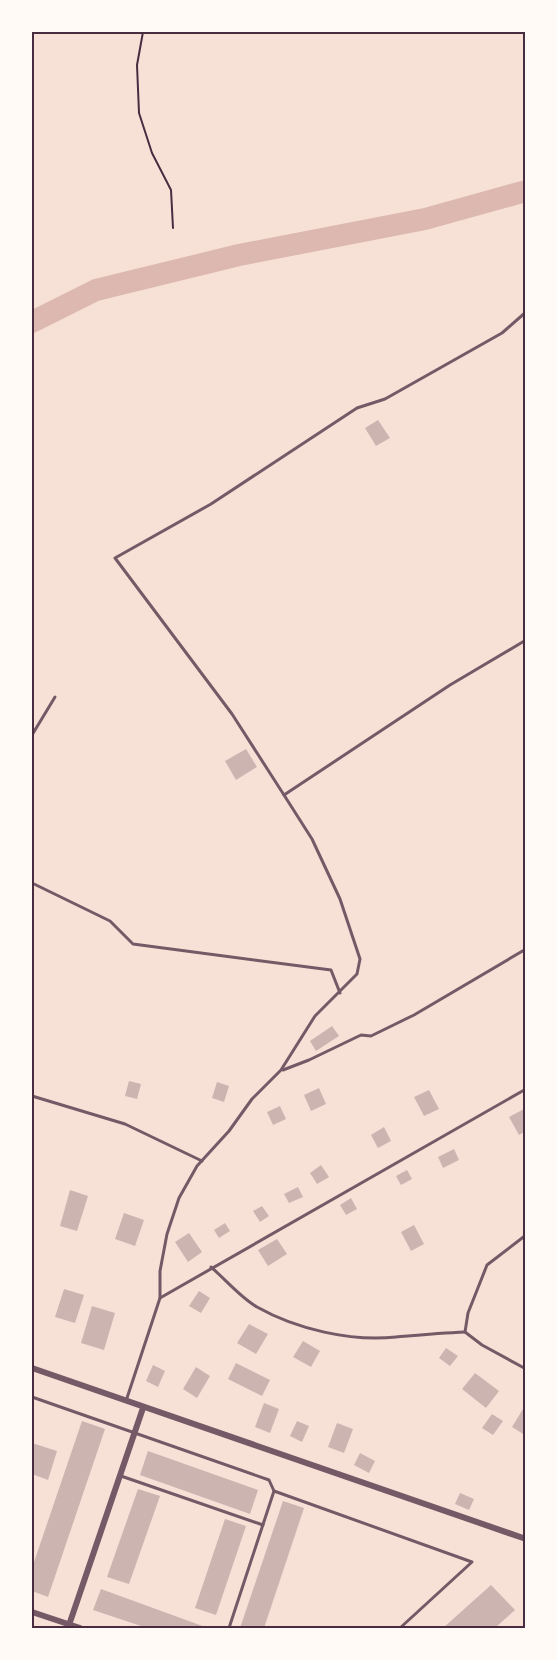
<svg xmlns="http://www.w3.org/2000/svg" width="557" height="1660" font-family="'Golos Text',sans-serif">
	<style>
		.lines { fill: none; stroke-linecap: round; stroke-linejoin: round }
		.river { stroke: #dcb8b0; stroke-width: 22 }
		.building { fill: #ccb4b1 }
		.path { stroke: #4a2c40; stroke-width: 2 }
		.service { stroke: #755966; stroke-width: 3 }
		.minor { stroke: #755966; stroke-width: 6 }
		.neatline { fill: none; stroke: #4a2c40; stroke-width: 2 }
	</style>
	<rect width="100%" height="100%" fill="#f7e1d7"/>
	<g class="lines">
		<polyline class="river" points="32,322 96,290 239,255 425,219 526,191"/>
	</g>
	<g class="building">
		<polygon points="378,420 390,438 376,446 365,428"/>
		<polygon points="246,749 257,767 236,780 225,761"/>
		<polygon points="332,1026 339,1036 316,1051 310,1041"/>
		<polygon points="129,1081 141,1084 137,1099 125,1096"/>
		<polygon points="217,1082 229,1086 224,1102 212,1098"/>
		<polygon points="319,1088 326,1104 311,1111 304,1095"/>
		<polygon points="429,1090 439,1109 424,1116 414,1097"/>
		<polygon points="280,1106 286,1119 273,1125 267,1112"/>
		<polygon points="524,1109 526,1131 519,1135 509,1117"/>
		<polygon points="384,1127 391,1141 378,1148 371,1135"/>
		<polygon points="454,1149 459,1160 443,1168 438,1157"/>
		<polygon points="321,1165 329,1177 317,1184 310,1173"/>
		<polygon points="407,1170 412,1179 401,1185 396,1176"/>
		<polygon points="298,1187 303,1197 289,1203 284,1194"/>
		<polygon points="70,1190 88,1196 77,1231 60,1226"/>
		<polygon points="351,1198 357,1209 346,1215 340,1205"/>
		<polygon points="262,1206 269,1216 260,1222 253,1211"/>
		<polygon points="124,1213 144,1220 135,1246 115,1239"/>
		<polygon points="225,1223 230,1231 219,1238 214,1230"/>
		<polygon points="414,1225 424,1244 411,1251 401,1232"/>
		<polygon points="189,1233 202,1252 188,1262 175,1242"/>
		<polygon points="277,1239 287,1254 268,1266 258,1250"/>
		<polygon points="64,1289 84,1295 75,1323 55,1317"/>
		<polygon points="199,1291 210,1298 201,1313 189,1306"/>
		<polygon points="92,1306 115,1313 104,1350 81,1343"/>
		<polygon points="249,1324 268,1334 256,1354 237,1343"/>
		<polygon points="303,1341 320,1351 311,1367 293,1357"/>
		<polygon points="446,1348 458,1356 450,1366 439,1358"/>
		<polygon points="236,1363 270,1380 262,1396 228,1379"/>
		<polygon points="153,1365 165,1371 158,1387 146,1381"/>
		<polygon points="196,1367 210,1376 197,1398 183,1389"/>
		<polygon points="475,1373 499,1391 486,1408 462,1389"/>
		<polygon points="264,1403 279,1409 270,1433 255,1427"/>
		<polygon points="526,1404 526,1429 523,1434 512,1427"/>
		<polygon points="492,1414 503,1421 493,1435 482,1428"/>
		<polygon points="82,1421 105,1429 48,1597 32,1591 32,1568"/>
		<polygon points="297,1421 309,1426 302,1442 290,1436"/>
		<polygon points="337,1423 353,1429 344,1453 328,1447"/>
		<polygon points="32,1443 57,1451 48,1480 32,1474"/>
		<polygon points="148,1451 258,1490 250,1514 140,1475"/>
		<polygon points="360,1453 375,1461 369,1473 354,1465"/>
		<polygon points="138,1489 160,1496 129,1584 107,1577"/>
		<polygon points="460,1493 474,1499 469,1510 455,1504"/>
		<polygon points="283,1501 304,1508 264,1628 240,1628"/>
		<polygon points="225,1519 246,1526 216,1615 195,1608"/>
		<polygon points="491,1585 515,1610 495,1628 443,1628"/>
		<polygon points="101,1589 208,1628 147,1628 93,1610"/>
	</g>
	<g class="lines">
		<polyline class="path" points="143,32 137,65 139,113 152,153 171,190 173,228"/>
		<g class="service">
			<polyline points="32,735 55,697"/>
			<polyline points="284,795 450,685 526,640"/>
			<polyline points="32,883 110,921 133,944 331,970 340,993"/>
			<polyline points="283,1070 309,1060 361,1035 371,1036 414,1015 526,949"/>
			<polyline points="32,1096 125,1124 202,1161"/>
			<polyline points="526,1235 487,1265 468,1313 465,1332 482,1345 526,1369"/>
			<path d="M211,1267C226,1280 241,1298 257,1307C296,1329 351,1342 396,1337C419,1335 441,1333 465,1332"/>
			<polyline points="160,1298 160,1271 167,1234 179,1198 197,1166 229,1131 252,1099 281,1070 315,1016 357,974 360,959 340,899 312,839 284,795 232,714 115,558 211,504 357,408 385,399 502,333 526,312"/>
			<polyline points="32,1397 269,1480 274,1491 472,1562 400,1628"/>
			<polyline points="126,1401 160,1298 526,1089"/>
			<polyline points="121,1476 263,1525"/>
			<polyline points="229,1628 274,1491"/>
		</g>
		<g class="minor">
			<polyline points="32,1368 526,1539"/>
			<polyline points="32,1612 80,1628"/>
			<polyline points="68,1628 143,1408"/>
		</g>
	</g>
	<rect width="557" height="1660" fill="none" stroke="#fffaf5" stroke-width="66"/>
	<rect x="33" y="33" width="491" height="1594" class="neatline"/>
</svg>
